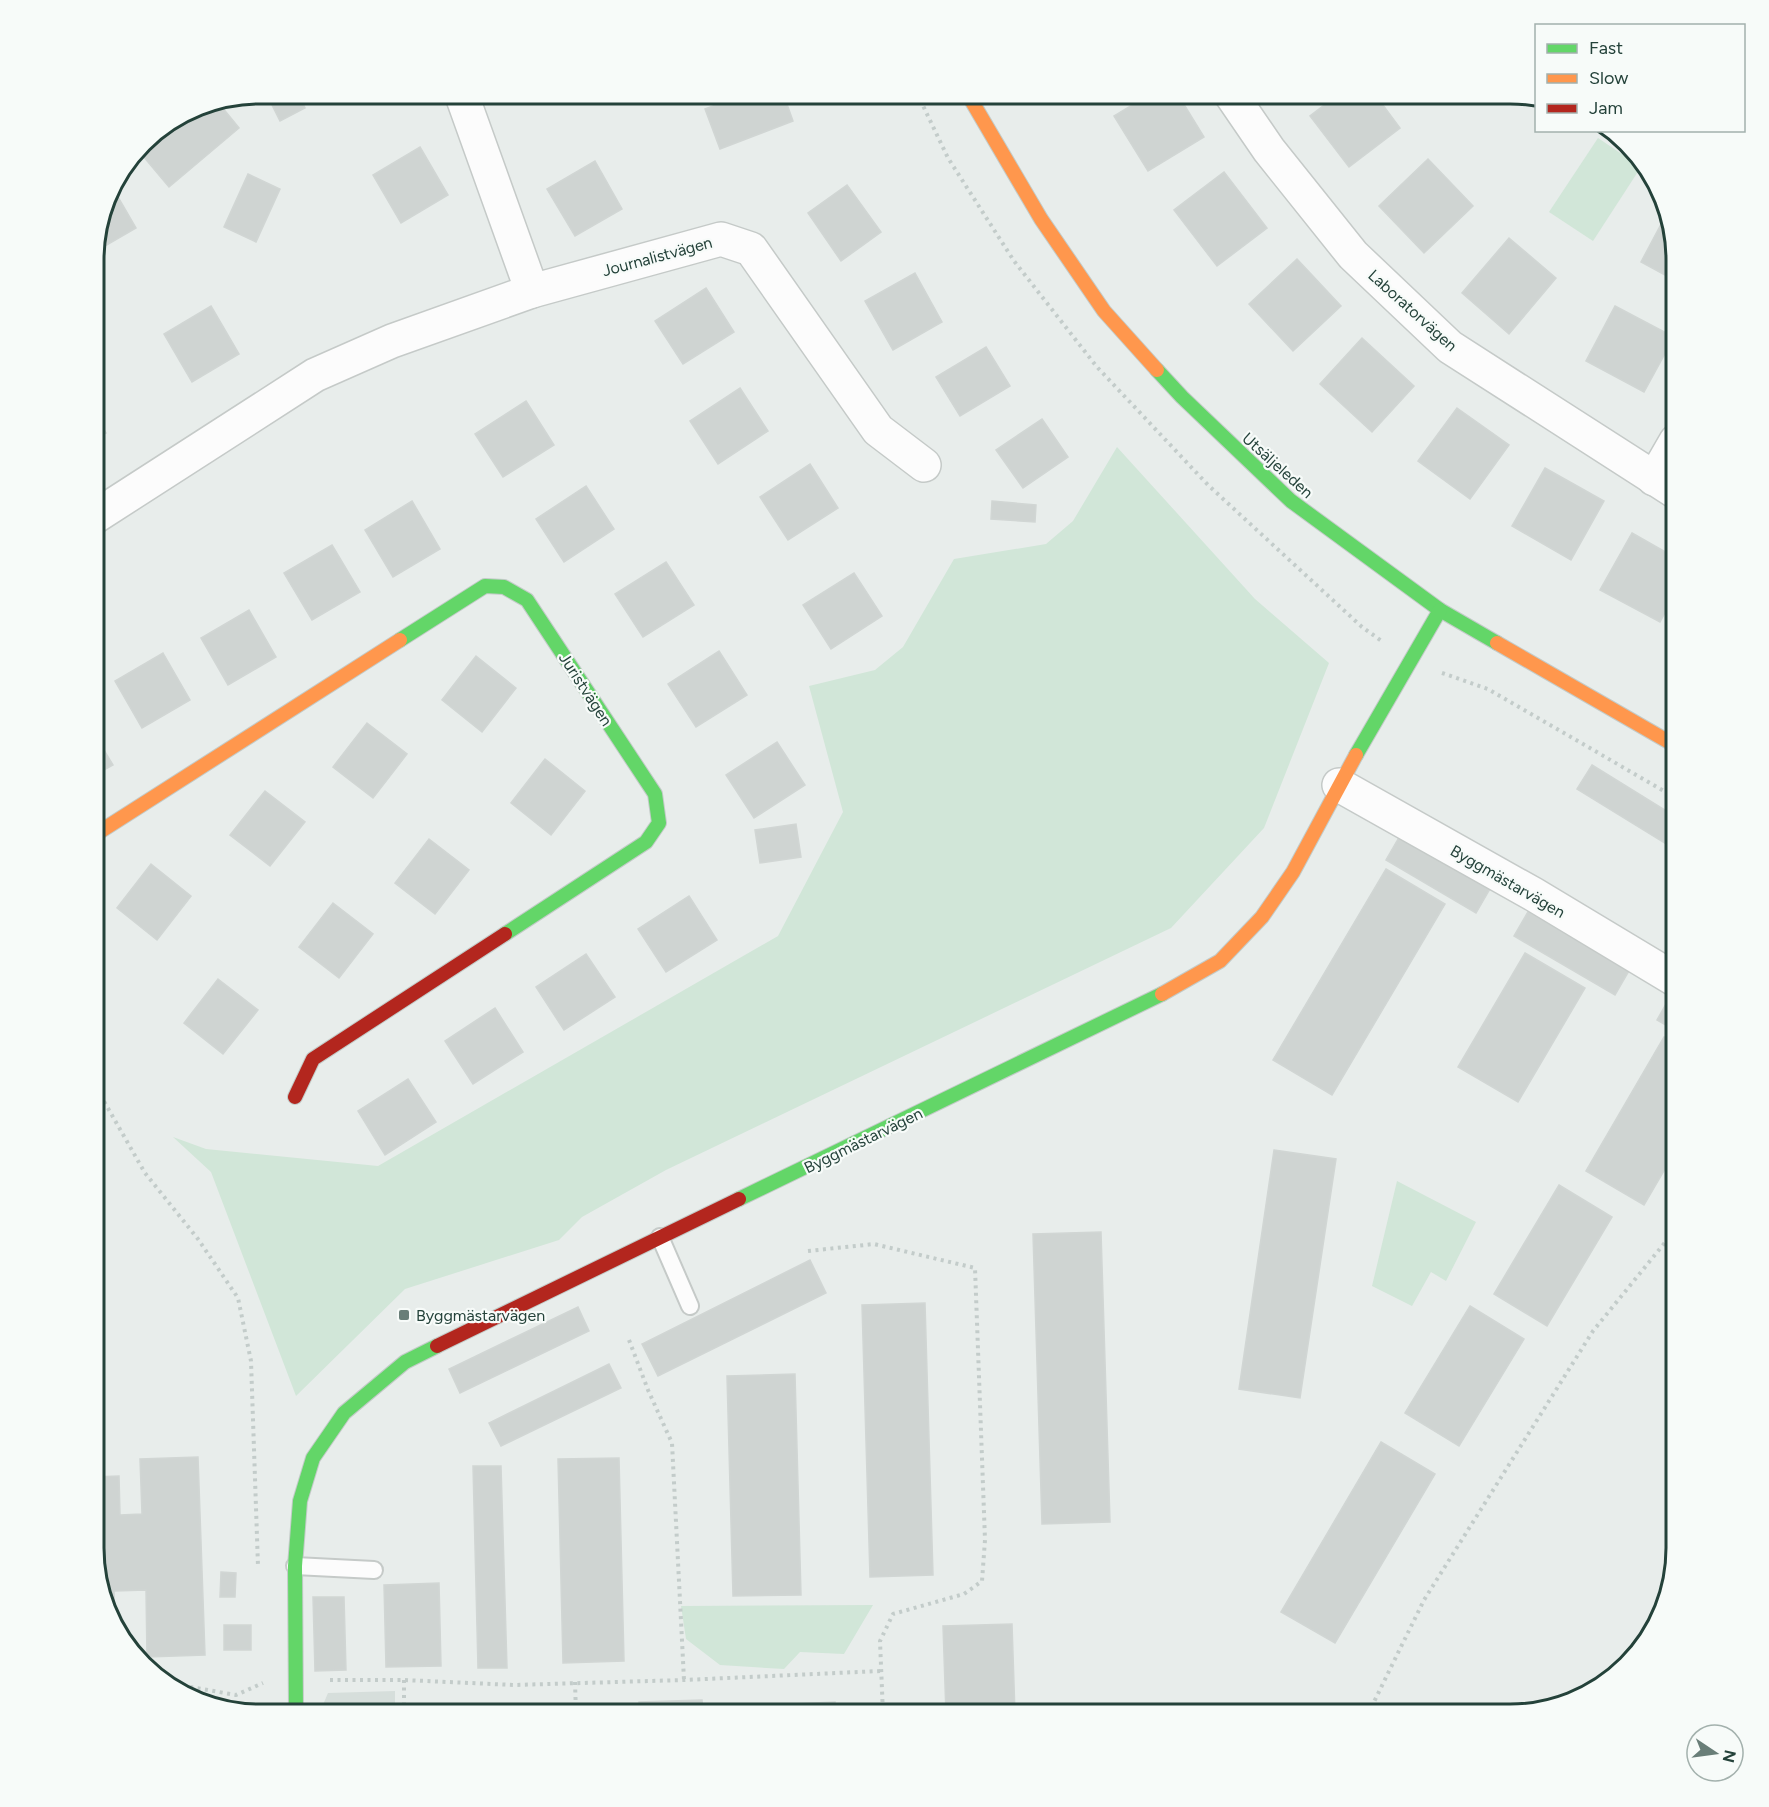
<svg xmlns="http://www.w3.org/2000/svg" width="1769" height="1807" font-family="Figtree,sans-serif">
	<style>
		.built { fill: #d6dedb }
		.green { fill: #d1e6d8 }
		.building { fill: #cfd4d2; stroke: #d1d6d4; stroke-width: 1.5 }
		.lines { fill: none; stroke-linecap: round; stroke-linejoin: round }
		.lane-casing { stroke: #c5cac8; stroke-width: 20 }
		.street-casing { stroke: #c5cac8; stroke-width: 36 }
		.fast-casing { stroke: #c3cbc8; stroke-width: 16 }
		.slow-casing { stroke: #c3cbc8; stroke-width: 16 }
		.jam-casing { stroke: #c3cbc8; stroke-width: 16 }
		.path { stroke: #c3ccca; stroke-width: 4; stroke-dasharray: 3 4.5; stroke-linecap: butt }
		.lane { stroke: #fcfcfc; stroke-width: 16 }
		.street { stroke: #fcfcfc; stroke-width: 33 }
		.fast { stroke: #63d668; stroke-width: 14 }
		.slow { stroke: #ff974d; stroke-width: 14 }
		.jam { stroke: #b3261e; stroke-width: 14 }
		.poi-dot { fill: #697e78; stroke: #f7fbf9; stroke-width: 2 }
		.labels { text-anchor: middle; stroke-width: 4.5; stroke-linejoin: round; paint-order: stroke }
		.street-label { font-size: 16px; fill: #24423a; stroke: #f7fbf9 }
		.poi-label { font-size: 16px; fill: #24423a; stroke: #f7fbf9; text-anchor: start }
		.rim { fill: none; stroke: #24423a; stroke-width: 3 }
	</style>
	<rect width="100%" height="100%" fill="#e8edeb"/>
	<polygon class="built" points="395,1691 395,1714 319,1714 328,1693"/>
	<g class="green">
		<polygon points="1598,138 1641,167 1593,241 1549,212"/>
		<polygon points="1117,447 1255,599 1329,663 1264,828 1171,928 666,1170 582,1217 559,1240 405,1289 296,1396 211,1172 173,1137 206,1149 378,1166 778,936 843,812 809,686 875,670 903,647 954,559 1046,544 1073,521"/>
		<polygon points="1397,1181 1476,1222 1446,1281 1431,1272 1412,1306 1372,1286"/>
		<polygon points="873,1605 844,1654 800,1652 784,1669 720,1665 686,1639 681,1606"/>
	</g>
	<g class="building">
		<polygon points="266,93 298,93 305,108 280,121"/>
		<polygon points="748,93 783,93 793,121 720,149 705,109"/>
		<polygon points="1152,93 1177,93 1204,137 1148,171 1114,116"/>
		<polygon points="1340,93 1374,93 1400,128 1349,167 1310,116"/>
		<polygon points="217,101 239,128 169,187 138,150 165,125 196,106"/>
		<polygon points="420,147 448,195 401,223 373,175"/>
		<polygon points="1428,159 1473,206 1424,253 1379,206"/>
		<polygon points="595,161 622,209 575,236 547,189"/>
		<polygon points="1224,172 1267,228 1217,266 1174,210"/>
		<polygon points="248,174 280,189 256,242 224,227"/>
		<polygon points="111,185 136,228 93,253 93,248"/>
		<polygon points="847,185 881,232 841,261 808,213"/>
		<polygon points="1667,213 1676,259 1676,281 1641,262"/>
		<polygon points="1509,238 1556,278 1509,334 1462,293"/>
		<polygon points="1297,259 1341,306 1293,351 1249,304"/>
		<polygon points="915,273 942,322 893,350 865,301"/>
		<polygon points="706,288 734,332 683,364 655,321"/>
		<polygon points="211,306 239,354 192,382 164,334"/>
		<polygon points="1615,306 1674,337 1644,392 1586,361"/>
		<polygon points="1362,338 1414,386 1372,432 1320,384"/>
		<polygon points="986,347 1010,386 960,416 936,377"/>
		<polygon points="740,388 768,431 718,464 690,421"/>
		<polygon points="526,401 554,445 503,477 475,434"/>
		<polygon points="1457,408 1509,445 1470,499 1418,461"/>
		<polygon points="93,411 106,433 93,441"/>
		<polygon points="1042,419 1068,457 1023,488 996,450"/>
		<polygon points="810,464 838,508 788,540 760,497"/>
		<polygon points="1545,468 1604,501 1571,560 1512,526"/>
		<polygon points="586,486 614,529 564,562 536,519"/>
		<polygon points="412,501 440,549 393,577 365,530"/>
		<polygon points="992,501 1036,505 1035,522 991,519"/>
		<polygon points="1632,533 1676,558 1676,592 1660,622 1600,590"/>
		<polygon points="332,545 360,592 312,620 284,573"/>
		<polygon points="666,562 694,605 643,637 615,594"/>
		<polygon points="854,573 882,616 831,649 803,605"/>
		<polygon points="249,610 276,657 228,685 201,638"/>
		<polygon points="719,651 747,695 696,727 668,684"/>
		<polygon points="163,653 190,700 142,728 115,681"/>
		<polygon points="476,656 516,688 482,732 442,700"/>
		<polygon points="367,723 407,754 373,798 333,767"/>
		<polygon points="93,732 113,765 93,776"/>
		<polygon points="777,742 805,785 754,818 726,775"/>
		<polygon points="545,759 585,791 551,835 511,803"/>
		<polygon points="1592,765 1676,817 1676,850 1577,789"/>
		<polygon points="265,791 305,822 270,866 230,835"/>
		<polygon points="796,824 801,857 760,863 755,830"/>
		<polygon points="1401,834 1491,887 1476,913 1386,860"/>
		<polygon points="429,839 469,870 435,914 395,883"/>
		<polygon points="151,864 191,896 157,940 117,908"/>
		<polygon points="1386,869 1445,904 1332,1095 1273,1060"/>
		<polygon points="689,896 717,940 666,972 638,929"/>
		<polygon points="333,903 373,934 339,978 299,947"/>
		<polygon points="1529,910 1630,969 1615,995 1514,936"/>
		<polygon points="1525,953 1585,988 1518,1102 1458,1067"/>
		<polygon points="586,954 615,997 564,1030 536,987"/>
		<polygon points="218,979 258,1010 223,1054 184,1023"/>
		<polygon points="1671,995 1676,998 1676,1031 1657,1020"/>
		<polygon points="495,1008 523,1052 473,1084 445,1041"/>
		<polygon points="1664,1037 1676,1044 1676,1150 1644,1205 1586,1171"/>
		<polygon points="408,1079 436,1122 385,1155 358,1111"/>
		<polygon points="1274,1150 1336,1159 1300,1398 1239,1389"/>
		<polygon points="1559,1185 1612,1217 1547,1326 1494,1294"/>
		<polygon points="1101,1232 1110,1522 1042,1524 1033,1234"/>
		<polygon points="810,1260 826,1293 658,1376 642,1344"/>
		<polygon points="925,1303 933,1575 870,1577 862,1305"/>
		<polygon points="1470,1306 1524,1339 1459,1446 1405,1413"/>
		<polygon points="578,1307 589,1331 460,1393 449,1369"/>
		<polygon points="609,1364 621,1388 501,1446 489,1423"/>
		<polygon points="795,1374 801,1595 733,1596 727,1376"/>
		<polygon points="1381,1442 1435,1474 1335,1643 1281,1612"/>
		<polygon points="198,1457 205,1655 147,1657 146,1590 114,1591 115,1624 102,1601 93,1548 93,1477 119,1476 120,1515 142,1514 140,1459"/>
		<polygon points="619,1458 624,1661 563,1663 558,1459"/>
		<polygon points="473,1466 501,1466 507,1668 478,1668"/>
		<polygon points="221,1572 236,1573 235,1597 220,1597"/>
		<polygon points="439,1583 441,1666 386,1667 384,1585"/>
		<polygon points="313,1597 344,1597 346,1670 315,1671"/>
		<polygon points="1012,1624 1015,1714 946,1714 943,1626"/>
		<rect x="224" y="1625" width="27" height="25"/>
		<polygon points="702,1700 703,1714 639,1714 639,1702"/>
		<polygon points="835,1702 835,1714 772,1714 771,1705"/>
		<polygon points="525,1711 525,1714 462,1714 462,1713"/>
	</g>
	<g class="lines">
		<defs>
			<g id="lane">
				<polyline points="660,1237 690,1306"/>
				<polyline points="295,1566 374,1570"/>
			</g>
			<g id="street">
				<polyline points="461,93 532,291 721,239 751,249 878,430 924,465"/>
				<polyline points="1230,93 1269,150 1353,255 1450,347 1676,492"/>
				<polyline points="1654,479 1676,441"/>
				<polyline points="93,518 315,375 392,341 532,291"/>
				<polyline points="1339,785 1533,894 1676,980"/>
			</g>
			<g id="fast">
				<polyline points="1157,370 1182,397 1291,501 1440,610 1497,643"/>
				<polyline points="400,640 485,586 504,587 527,600 655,794 659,823 646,842 505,934"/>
				<polyline points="1356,755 1440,610"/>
				<polyline points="739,1199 1162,994"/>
				<polyline points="296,1714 295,1566 300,1501 313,1458 344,1413 405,1362 437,1346"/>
			</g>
			<g id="slow">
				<polyline points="967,93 1041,219 1104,311 1157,370"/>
				<polyline points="1497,643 1676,746"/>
				<polyline points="93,836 400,640"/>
				<polyline points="1162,994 1220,961 1262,917 1293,872 1356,755"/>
			</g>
			<g id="jam">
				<polyline points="295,1097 313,1059 505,934"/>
				<polyline points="437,1346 739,1199"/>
			</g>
		</defs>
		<use href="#lane" class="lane-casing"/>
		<use href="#street" class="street-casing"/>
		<use href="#fast" class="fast-casing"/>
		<use href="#slow" class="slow-casing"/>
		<use href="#jam" class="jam-casing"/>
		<g class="path">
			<polyline points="917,93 948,158 1014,261 1097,367 1208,485 1362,627 1383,642"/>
			<polyline points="1442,673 1488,689 1676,798"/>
			<polyline points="93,1082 145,1173 198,1239 238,1298 251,1361 258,1566"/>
			<polyline points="808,1251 874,1244 975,1268 985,1540 982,1581 964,1594 893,1614 880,1641 883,1714"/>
			<polyline points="629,1340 648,1390 672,1443 684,1680"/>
			<polyline points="330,1680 404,1680 514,1685 684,1680 880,1671"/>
			<polyline points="404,1680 404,1714"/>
			<polyline points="575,1682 576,1714"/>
			<polyline points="168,1683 236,1695 263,1683"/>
			<polyline points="1368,1714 1424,1600 1593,1331 1676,1229"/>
		</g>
		<use href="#lane" class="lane"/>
		<use href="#street" class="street"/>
		<use href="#fast" class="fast"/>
		<use href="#slow" class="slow"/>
		<use href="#jam" class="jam"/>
	</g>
	<rect class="poi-dot" x="398" y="1309" width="12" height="12" rx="3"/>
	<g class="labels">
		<g class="street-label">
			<text transform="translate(657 256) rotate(-15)" y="6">Journalistvägen</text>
			<text transform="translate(1413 310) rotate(42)" y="6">Laboratorvägen</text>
			<text transform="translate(1278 465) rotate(42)" y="6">Utsäljeleden</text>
			<text transform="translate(586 689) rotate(57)" y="6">Juristvägen</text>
			<text transform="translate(1508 881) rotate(30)" y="6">Byggmästarvägen</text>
			<text transform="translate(863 1140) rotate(-26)" y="6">Byggmästarvägen</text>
		</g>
		<g class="poi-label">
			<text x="416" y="1321">Byggmästarvägen</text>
		</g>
	</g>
	<path d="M0 0H1769V1807H0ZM260 104H1510A156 156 0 0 1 1666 260V1548A156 156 0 0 1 1510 1704H260A156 156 0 0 1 104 1548V260A156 156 0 0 1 260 104Z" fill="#f7fbf9" fill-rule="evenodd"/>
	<path class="rim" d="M260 104H1510A156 156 0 0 1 1666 260V1548A156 156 0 0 1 1510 1704H260A156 156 0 0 1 104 1548V260A156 156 0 0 1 260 104Z"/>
	<rect x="1535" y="24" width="210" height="108" fill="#f7fbf9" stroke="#a3b1ad" stroke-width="1.5"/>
	<rect x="1547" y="44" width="30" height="9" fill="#63d668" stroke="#a3b1ad" stroke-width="1.5"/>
	<text x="1589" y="54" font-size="18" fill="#24423a">Fast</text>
	<rect x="1547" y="74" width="30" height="9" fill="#ff974d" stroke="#a3b1ad" stroke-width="1.5"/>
	<text x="1589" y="84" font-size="18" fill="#24423a">Slow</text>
	<rect x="1547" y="104" width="30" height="9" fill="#b3261e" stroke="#a3b1ad" stroke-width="1.5"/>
	<text x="1589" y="114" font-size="18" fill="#24423a">Jam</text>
	<g transform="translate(1715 1753) rotate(103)"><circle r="28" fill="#f7fbf9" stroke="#a3b1ad" stroke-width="1.5"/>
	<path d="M0-4.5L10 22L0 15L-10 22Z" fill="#697e78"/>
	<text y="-9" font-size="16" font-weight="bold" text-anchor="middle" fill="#24423a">N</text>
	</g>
</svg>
